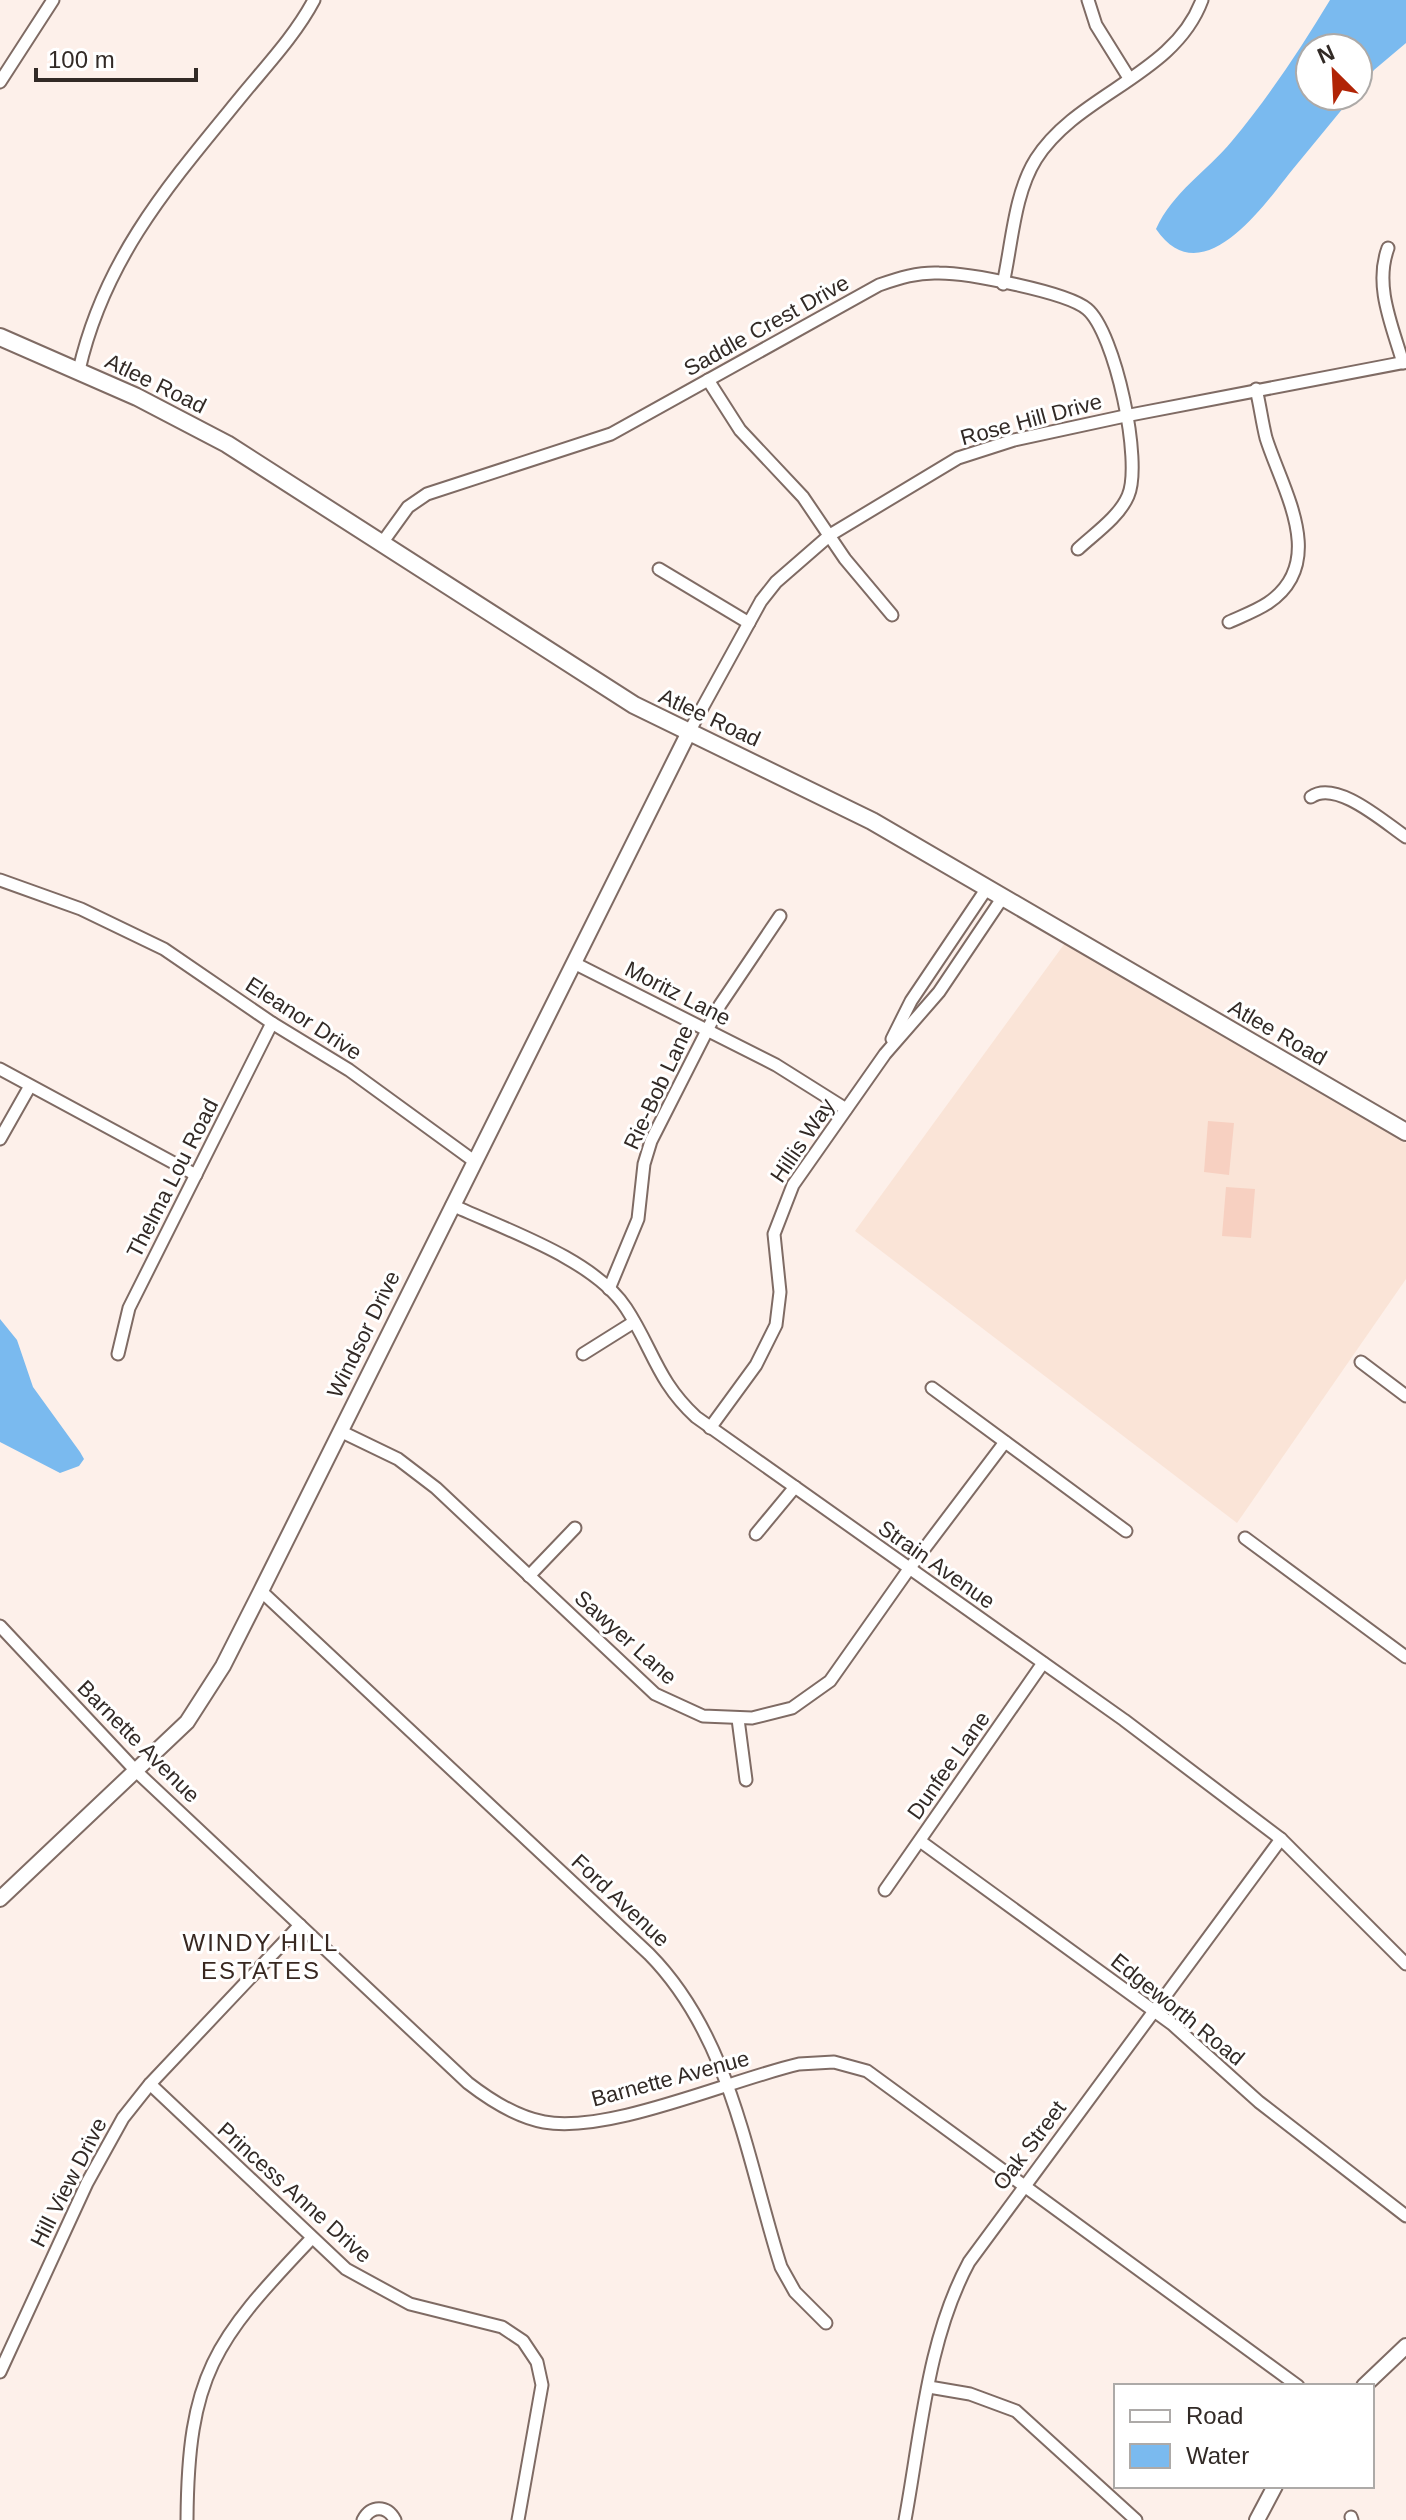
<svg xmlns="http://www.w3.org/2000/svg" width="1406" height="2520" font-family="Arial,sans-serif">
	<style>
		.education { fill: #fae4d7 }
		.green { fill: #f7d0c1 }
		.water { fill: #7abaef }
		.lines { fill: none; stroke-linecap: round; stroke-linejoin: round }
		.minor-casing { stroke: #7f6b64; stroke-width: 15 }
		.tertiary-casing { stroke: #7f6b64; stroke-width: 18 }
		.secondary-casing { stroke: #7f6b64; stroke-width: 20 }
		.minor { stroke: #fff; stroke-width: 11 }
		.tertiary { stroke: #fff; stroke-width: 14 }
		.secondary { stroke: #fff; stroke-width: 16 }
		.labels { text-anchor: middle; stroke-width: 6; stroke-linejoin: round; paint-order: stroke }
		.street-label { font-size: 22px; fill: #322a26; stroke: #fff }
		.neighbourhood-label { font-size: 24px; letter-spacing: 2px; fill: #382821; stroke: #fff }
	</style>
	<rect width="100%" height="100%" fill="#fdf0ea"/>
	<polygon class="education" points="1065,943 1406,1143 1406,1279 1237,1523 855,1231"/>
	<g class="green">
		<polygon points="1208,1121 1234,1123 1229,1175 1204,1172"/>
		<polygon points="1226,1187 1255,1189 1251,1238 1222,1236"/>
	</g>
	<g class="water">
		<path d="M1330,0H1406V43L1374,70L1358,90V48H1310V96H1353C1333,120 1313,145 1293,169C1264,205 1202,296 1156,229C1173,192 1206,172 1232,141C1268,98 1301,48 1330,0Z"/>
		<polygon points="0,1319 17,1340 33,1387 80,1452 84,1459 79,1466 60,1473 0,1442"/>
	</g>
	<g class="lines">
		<defs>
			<g id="minor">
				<polyline points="1088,0 1096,25 1129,78"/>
				<polyline points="0,82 53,0"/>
				<path d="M1388,248C1374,286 1392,325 1403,363"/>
				<path d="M1003,284C1012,244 1014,194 1036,159C1078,93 1174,76 1202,0"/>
				<path d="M79,370C105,256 172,181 244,93C268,64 296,34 314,0"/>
				<polyline points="708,380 740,430 803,497 845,559 892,615"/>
				<path d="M382,543L408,507L427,494L611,434L879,285C899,278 918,272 939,273C968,273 1067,292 1087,309C1115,332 1143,463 1128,496C1119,517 1094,534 1078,549"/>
				<polyline points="659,569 749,623"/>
				<path d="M1229,622C1242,616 1256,611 1268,603C1329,562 1282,489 1266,438C1262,422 1260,405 1256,389"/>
				<polyline points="689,732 761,601 776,582 830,535 958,458 1014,440 1125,416 1406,362"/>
				<path d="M1311,797C1336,779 1384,822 1406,837"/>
				<polyline points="0,880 81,909 164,949 272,1023 349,1070 474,1161"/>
				<polyline points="574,963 776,1065 846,1109"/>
				<polyline points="892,1039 911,1001 987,888"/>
				<polyline points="0,1069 196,1175"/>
				<polyline points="0,1139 30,1086"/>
				<path d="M452,1205C504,1229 594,1259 626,1308C653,1349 657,1381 696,1417L1124,1720L1281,1839L1406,1964"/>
				<polyline points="609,1289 638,1219 644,1164 651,1141 720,1005 780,916"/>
				<polyline points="118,1354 129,1308 272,1023"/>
				<polyline points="583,1354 634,1322"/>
				<polyline points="1361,1362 1406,1396"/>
				<polyline points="932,1388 1126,1531"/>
				<polyline points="710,1428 756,1365 776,1325 780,1292 774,1234 793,1185 885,1054 939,992 1003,897"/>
				<polyline points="340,1431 398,1459 436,1488 655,1694 703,1716 752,1718 792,1708 830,1681 909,1569 1005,1442"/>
				<polyline points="756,1534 795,1487"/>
				<polyline points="1245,1538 1406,1657"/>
				<polyline points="529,1576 575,1528"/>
				<path d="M261,1591L649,1954C731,2037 747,2160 781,2267L795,2292L826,2323"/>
				<path d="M0,1626L137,1772L468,2083C490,2100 516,2117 544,2122C609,2134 730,2080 799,2064L834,2062L867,2071L1298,2386"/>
				<polyline points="738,1719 746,1780"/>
				<polyline points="920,1841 1172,2024 1259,2102 1406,2216"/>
				<polyline points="885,1890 1043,1663"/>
				<polyline points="150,2084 346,2269 410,2304 502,2327 523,2341 537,2362 542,2385 518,2520"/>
				<polyline points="0,2372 87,2183 123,2118 150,2084 300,1925"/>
				<polyline points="929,2387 970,2394 1016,2411 1136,2520"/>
				<polyline points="1351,2517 1352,2520"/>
				<path d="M187,2520C188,2375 214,2341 311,2239"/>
				<path d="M363,2520C371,2505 387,2505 395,2520"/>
				<path d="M905,2520C921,2434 927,2340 969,2262L1281,1839"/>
			</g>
			<g id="tertiary">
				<polyline points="0,1899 187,1722 223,1666 261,1591 689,732"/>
				<polyline points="1364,2386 1406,2346"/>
				<polyline points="1257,2520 1275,2486"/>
			</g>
			<polyline id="secondary" points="0,337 137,397 227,444 634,705 872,821 1406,1132"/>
		</defs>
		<use href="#minor" class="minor-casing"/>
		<use href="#tertiary" class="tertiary-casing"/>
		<use href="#secondary" class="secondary-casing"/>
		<use href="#minor" class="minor"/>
		<use href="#tertiary" class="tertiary"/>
		<use href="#secondary" class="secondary"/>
	</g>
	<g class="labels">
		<g class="street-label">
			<text transform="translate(766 325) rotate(-29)" y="8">Saddle Crest Drive</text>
			<text transform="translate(156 383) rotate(26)" y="8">Atlee Road</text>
			<text transform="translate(1031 419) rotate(-15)" y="8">Rose Hill Drive</text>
			<text transform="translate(710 717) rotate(25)" y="8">Atlee Road</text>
			<text transform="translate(678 993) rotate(27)" y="8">Moritz Lane</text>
			<text transform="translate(304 1018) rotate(33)" y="8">Eleanor Drive</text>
			<text transform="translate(1278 1032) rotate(30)" y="8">Atlee Road</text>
			<text transform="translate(658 1087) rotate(-65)" y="8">Rie-Bob Lane</text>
			<text transform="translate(802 1140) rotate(-56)" y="8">Hillis Way</text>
			<text transform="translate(172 1178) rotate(-63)" y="8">Thelma Lou Road</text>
			<text transform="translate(363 1334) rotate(-64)" y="8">Windsor Drive</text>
			<text transform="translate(937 1564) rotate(35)" y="8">Strain Avenue</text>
			<text transform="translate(626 1637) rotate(42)" y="8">Sawyer Lane</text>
			<text transform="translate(139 1741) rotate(45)" y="8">Barnette Avenue</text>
			<text transform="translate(948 1765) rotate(-55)" y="8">Dunfee Lane</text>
			<text transform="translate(621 1900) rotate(43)" y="8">Ford Avenue</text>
			<text transform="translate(1178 2009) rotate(39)" y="8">Edgeworth Road</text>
			<text transform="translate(670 2078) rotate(-15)" y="8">Barnette Avenue</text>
			<text transform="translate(1029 2145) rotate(-53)" y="8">Oak Street</text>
			<text transform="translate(68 2182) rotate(-63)" y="8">Hill View Drive</text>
			<text transform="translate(295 2192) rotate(42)" y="8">Princess Anne Drive</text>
		</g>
		<g class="neighbourhood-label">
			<text x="261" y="1951">WINDY HILL<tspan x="261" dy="28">ESTATES</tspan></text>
		</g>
	</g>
	<rect x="1114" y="2384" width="260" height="104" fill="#ffffff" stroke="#adaaa8" stroke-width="2"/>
	<rect x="1130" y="2410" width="40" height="12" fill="#ffffff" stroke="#adaaa8" stroke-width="2"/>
	<text x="1186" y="2424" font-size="24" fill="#322a26">Road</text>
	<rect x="1130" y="2444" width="40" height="24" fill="#7abaef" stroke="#adaaa8" stroke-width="2"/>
	<text x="1186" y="2464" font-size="24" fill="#322a26">Water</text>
	<g transform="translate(1334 72) rotate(336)"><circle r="38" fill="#ffffff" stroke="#adaaa8" stroke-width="2"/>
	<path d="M0-6L14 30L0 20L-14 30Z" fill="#b12406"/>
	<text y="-12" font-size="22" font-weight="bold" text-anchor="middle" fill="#322a26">N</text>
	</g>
	<path d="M36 68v12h160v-12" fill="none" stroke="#322a26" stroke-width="4"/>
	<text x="48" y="68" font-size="24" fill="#322a26" stroke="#ffffff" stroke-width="6" paint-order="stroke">100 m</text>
</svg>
